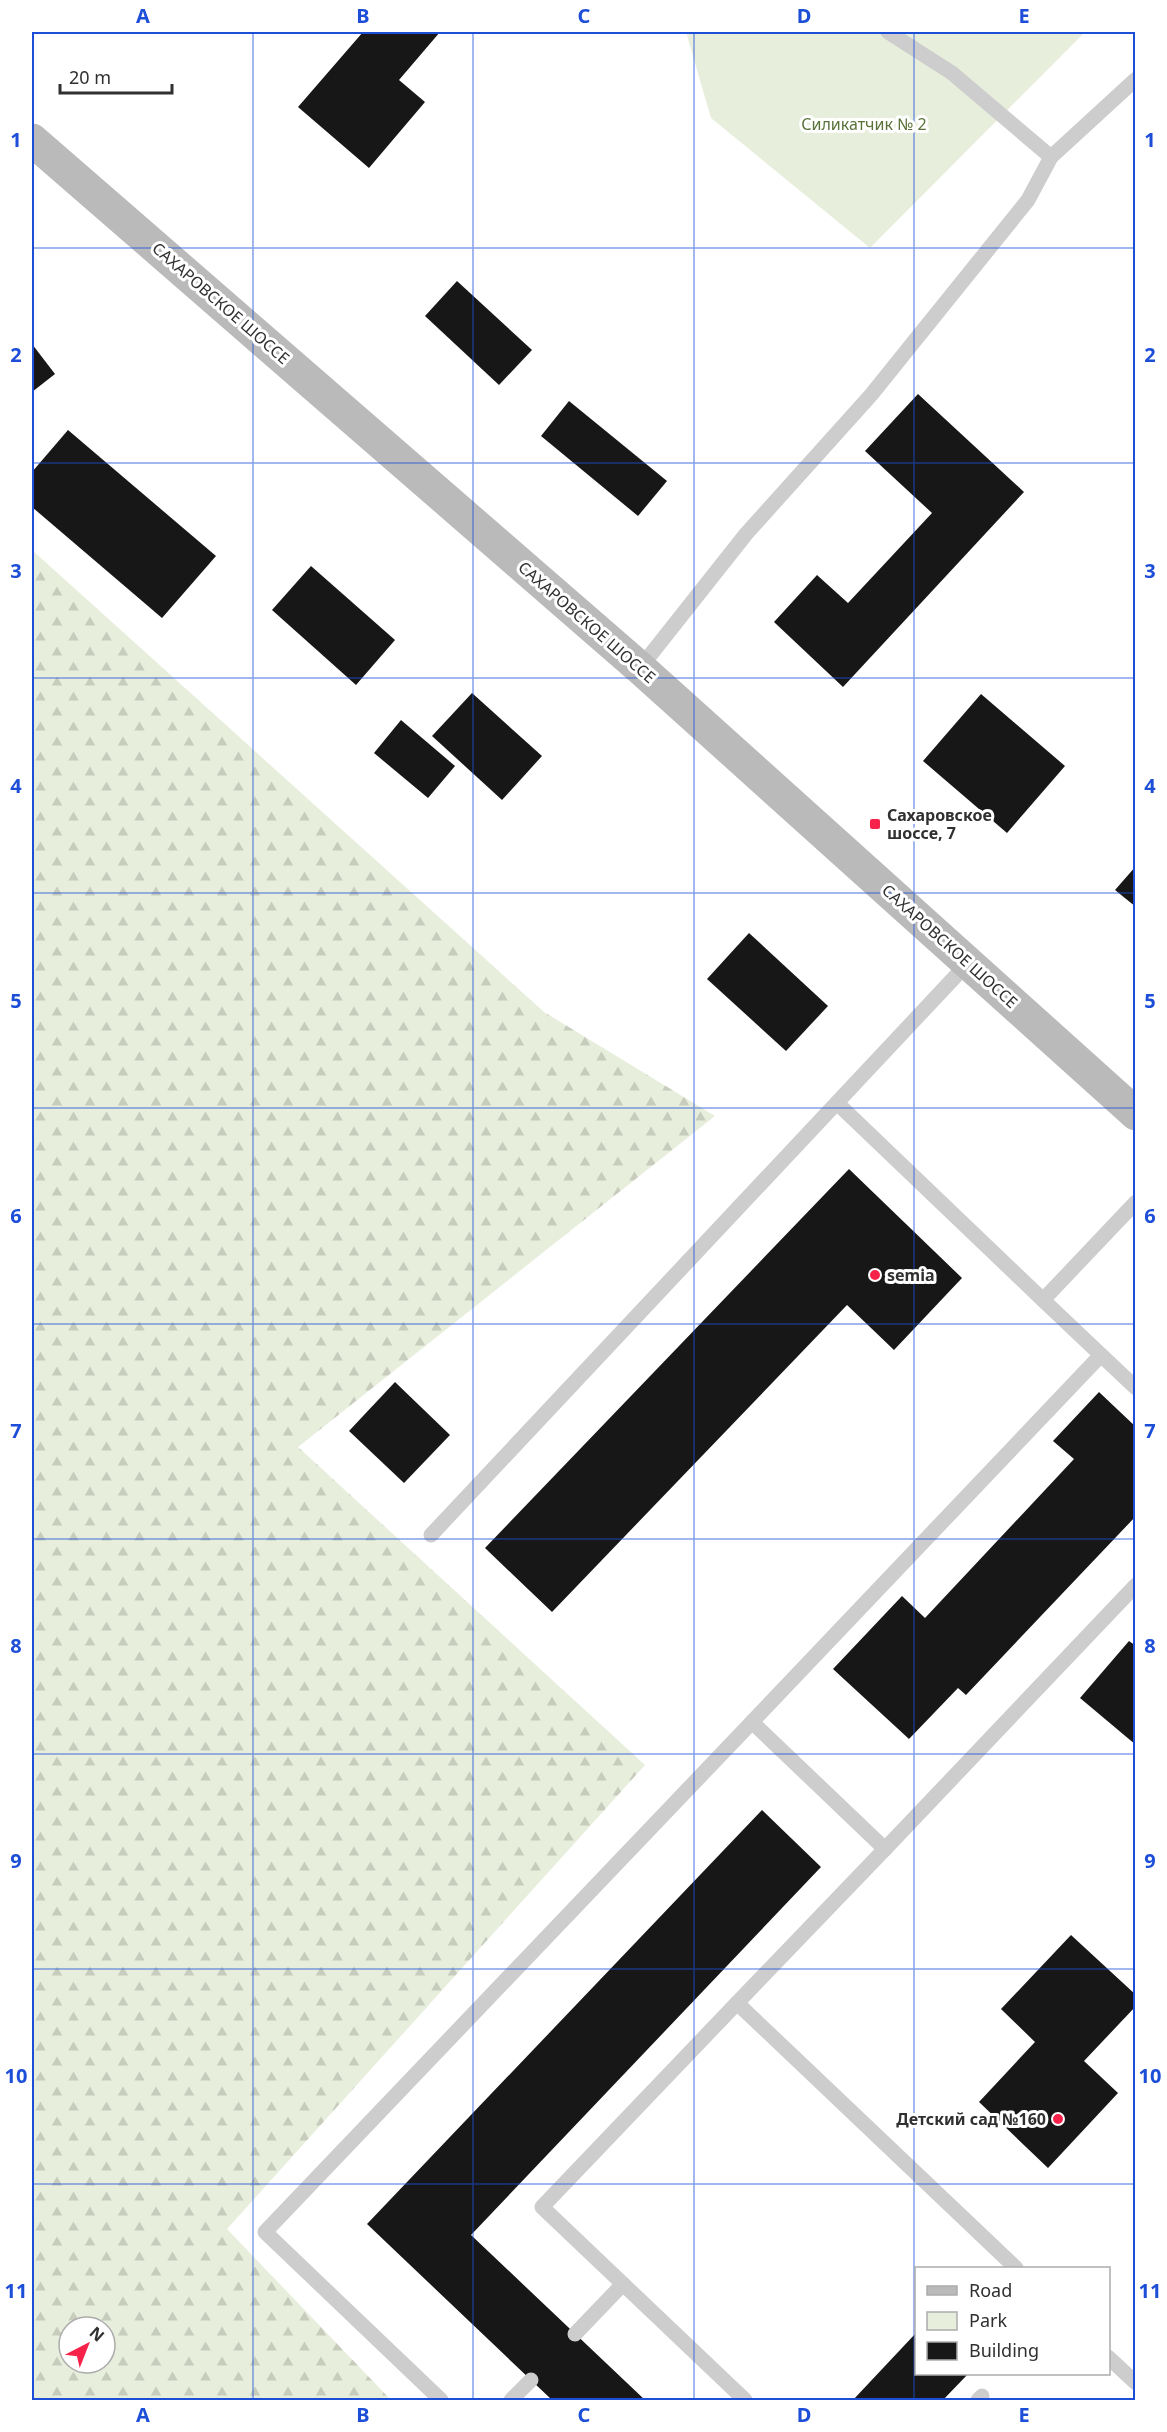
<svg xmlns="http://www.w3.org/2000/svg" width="1167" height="2432" font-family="'Noto Sans',sans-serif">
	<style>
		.forest { fill: url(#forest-firs); fill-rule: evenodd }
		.green { fill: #e8eedc }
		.building { fill: #171717 }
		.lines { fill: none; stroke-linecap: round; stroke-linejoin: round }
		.service { stroke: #cdcdcd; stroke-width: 15 }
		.secondary { stroke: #bababa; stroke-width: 33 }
		.grid { fill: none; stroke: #1d4ed8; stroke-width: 1.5; stroke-opacity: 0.55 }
		.poi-dot { fill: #f72249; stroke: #fff; stroke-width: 2 }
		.labels { text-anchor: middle; stroke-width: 6; stroke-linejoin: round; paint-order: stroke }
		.park-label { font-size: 16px; fill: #597138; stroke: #fff }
		.street-label { font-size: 16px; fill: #303030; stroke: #fff }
		.poi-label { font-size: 16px; font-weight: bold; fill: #303030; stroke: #fff; text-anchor: start }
		.neatline { fill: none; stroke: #1d4ed8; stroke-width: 2 }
		.grid-label { font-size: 20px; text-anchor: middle; font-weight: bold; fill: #1d4ed8 }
	</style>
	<defs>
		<pattern id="forest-firs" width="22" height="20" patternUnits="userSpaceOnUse" patternTransform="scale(1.5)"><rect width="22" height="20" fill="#e8eedc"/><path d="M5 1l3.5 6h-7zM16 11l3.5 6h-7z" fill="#c7ccbd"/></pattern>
	</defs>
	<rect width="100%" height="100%" fill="#fff"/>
	<path class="forest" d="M32,550L544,1012L715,1116L298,1447L645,1765L227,2229L391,2400H32ZM69,2327H105V2363H69Z"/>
	<polygon class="green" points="686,32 1085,32 870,248 711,118"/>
	<g class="building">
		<polygon points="363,32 440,32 399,80 425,102 369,168 298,107"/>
		<polygon points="457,281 532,350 499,385 425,316"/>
		<polygon points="32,344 55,374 32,392"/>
		<polygon points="918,394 1024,492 843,687 774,622 817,575 848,603 932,513 865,451"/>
		<polygon points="569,401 667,481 638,516 541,436"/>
		<polygon points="68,430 216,556 162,618 32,507 32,472"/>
		<polygon points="311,566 395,640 356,685 272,610"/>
		<polygon points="472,693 542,756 502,800 432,736"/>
		<polygon points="981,694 1065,766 1007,833 923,761"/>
		<polygon points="401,720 455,766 428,798 374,753"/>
		<polygon points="1136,866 1136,907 1115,890"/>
		<polygon points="749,933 828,1006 786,1051 707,979"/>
		<polygon points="849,1169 962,1278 894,1350 847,1305 552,1612 485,1548"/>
		<polygon points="395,1382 450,1435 404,1483 349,1431"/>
		<polygon points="1099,1392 1136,1427 1136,1516 966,1695 958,1688 909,1739 833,1669 902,1596 925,1618 1074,1459 1053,1441"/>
		<polygon points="1129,1641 1136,1646 1136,1745 1080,1698"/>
		<polygon points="762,1810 821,1867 471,2235 645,2400 552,2400 367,2224"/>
		<polygon points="1071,1935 1136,1995 1136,2006 1084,2061 1118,2093 1048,2168 979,2102 1035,2042 1001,2009"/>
		<polygon points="916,2333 916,2374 968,2374 943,2400 853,2400"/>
	</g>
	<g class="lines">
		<g class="service">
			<polyline points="888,32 952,73 1051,157"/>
			<polyline points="640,668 746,534 871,395 1028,200 1051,157 1136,79"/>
			<polyline points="837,1103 1043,1300 1136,1202"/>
			<polyline points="1101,1355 1136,1388"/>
			<polyline points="431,1535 968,963"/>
			<polyline points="885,1849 1136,1585"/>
			<polyline points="737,2003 542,2207 745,2400"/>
			<polyline points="1016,2268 737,2003 885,1849 752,1722 1101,1355 1043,1300"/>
			<polyline points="575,2334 623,2284"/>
			<polyline points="1108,2357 1136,2383"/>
			<polyline points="441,2400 265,2232 752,1722"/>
			<polyline points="511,2400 531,2380"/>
			<polyline points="978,2400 982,2396"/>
		</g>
		<polyline class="secondary" points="32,140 640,668 1136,1114"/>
	</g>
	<path class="grid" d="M253,32V2400M473,32V2400M694,32V2400M914,32V2400M32,248H1136M32,463H1136M32,678H1136M32,893H1136M32,1108H1136M32,1324H1136M32,1539H1136M32,1754H1136M32,1969H1136M32,2184H1136"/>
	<g class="poi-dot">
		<rect x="869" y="818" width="12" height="12" rx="3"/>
		<circle cx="875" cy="1275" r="6"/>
		<circle cx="1058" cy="2119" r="6"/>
	</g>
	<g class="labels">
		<g class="park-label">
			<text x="864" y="130">Силикатчик № 2</text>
		</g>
		<g class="street-label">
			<text transform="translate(221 303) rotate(41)" y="6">САХАРОВСКОЕ ШОССЕ</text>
			<text transform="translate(587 622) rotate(41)" y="6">САХАРОВСКОЕ ШОССЕ</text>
			<text transform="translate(950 946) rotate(42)" y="6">САХАРОВСКОЕ ШОССЕ</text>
		</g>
		<g class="poi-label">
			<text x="887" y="821">Сахаровское<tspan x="887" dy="18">шоссе, 7</tspan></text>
			<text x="887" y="1281">semia</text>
			<text x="1046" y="2125" text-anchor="end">Детский сад №160</text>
		</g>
	</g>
	<rect width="1167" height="2432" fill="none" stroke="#ffffff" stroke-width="66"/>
	<rect x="915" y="2267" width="195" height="108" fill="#ffffff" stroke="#acacac" stroke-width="1.5"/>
	<rect x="927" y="2286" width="30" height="9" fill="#bababa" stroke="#acacac" stroke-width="1.5"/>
	<text x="969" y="2297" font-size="18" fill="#303030">Road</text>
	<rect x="927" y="2312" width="30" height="18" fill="#e8eedc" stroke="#acacac" stroke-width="1.5"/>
	<text x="969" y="2327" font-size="18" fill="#303030">Park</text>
	<rect x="927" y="2342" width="30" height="18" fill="#171717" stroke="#acacac" stroke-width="1.5"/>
	<text x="969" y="2357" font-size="18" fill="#303030">Building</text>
	<g transform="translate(87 2345) rotate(42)"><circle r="28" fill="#ffffff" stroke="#acacac" stroke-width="1.5"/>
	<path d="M0-4.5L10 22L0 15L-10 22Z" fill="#f72249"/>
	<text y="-9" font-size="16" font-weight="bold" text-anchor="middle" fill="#303030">N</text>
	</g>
	<path d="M60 84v9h112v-9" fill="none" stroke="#303030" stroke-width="3"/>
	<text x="69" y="84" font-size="18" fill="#303030" stroke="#ffffff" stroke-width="4.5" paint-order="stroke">20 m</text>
	<rect x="33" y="33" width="1101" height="2366" class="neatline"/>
	<g class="grid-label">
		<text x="143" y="23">A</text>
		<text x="363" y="23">B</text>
		<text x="584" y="23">C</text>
		<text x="804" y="23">D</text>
		<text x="1024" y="23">E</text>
		<text x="16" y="147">1</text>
		<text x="1150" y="147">1</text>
		<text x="16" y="362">2</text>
		<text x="1150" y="362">2</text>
		<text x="16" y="578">3</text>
		<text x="1150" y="578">3</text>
		<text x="16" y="793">4</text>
		<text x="1150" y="793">4</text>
		<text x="16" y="1008">5</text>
		<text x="1150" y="1008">5</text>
		<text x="16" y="1223">6</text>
		<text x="1150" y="1223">6</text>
		<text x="16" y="1438">7</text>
		<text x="1150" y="1438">7</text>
		<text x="16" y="1653">8</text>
		<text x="1150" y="1653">8</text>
		<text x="16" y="1868">9</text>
		<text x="1150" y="1868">9</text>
		<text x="16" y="2083">10</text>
		<text x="1150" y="2083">10</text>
		<text x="16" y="2298">11</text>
		<text x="1150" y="2298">11</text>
		<text x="143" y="2422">A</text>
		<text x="363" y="2422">B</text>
		<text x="584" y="2422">C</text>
		<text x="804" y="2422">D</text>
		<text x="1024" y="2422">E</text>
	</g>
</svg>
